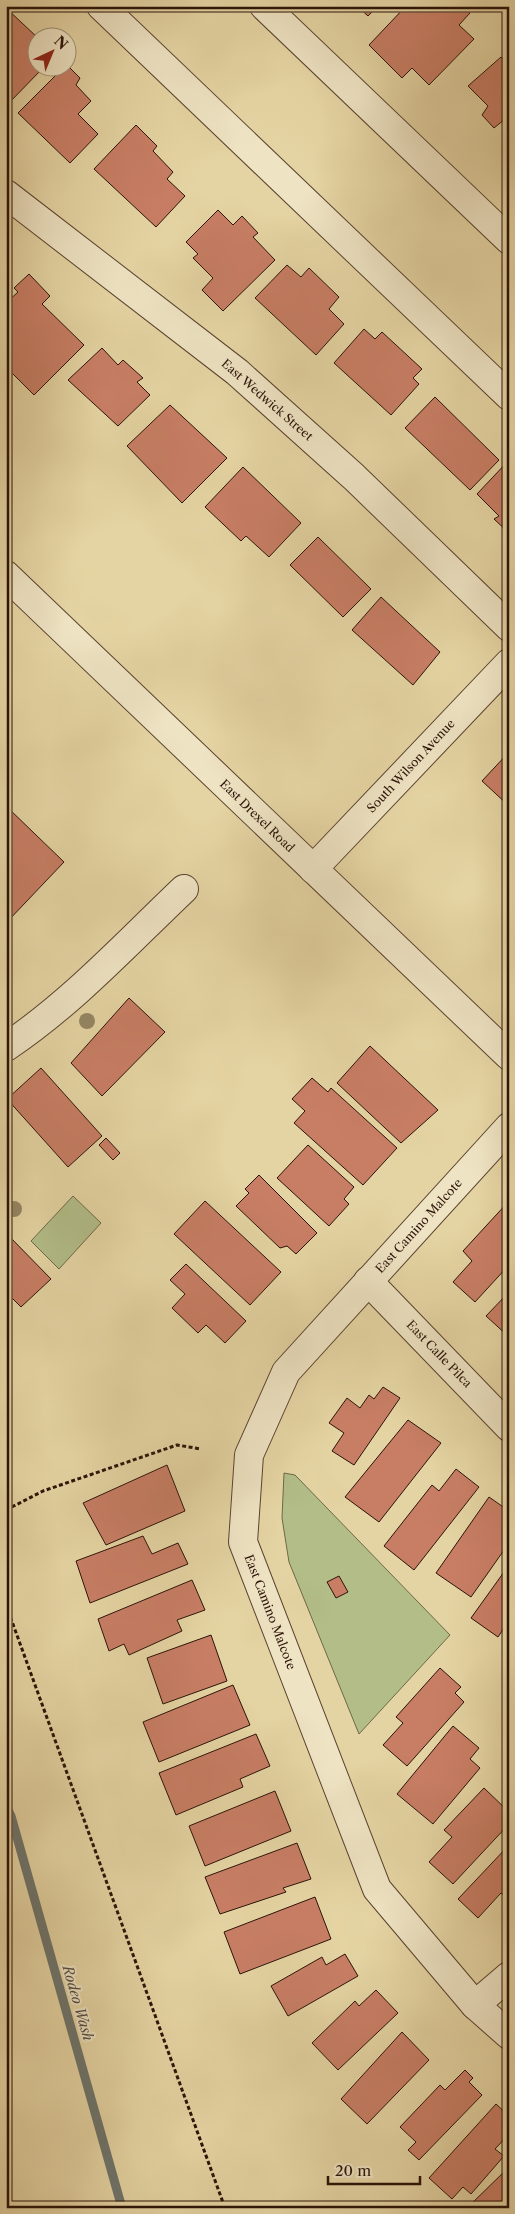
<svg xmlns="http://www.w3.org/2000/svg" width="515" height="2214" font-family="'Libre Caslon Text',serif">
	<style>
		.green { fill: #b2bd88; stroke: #6e6848 }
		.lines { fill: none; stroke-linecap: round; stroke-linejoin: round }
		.stream { stroke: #6e756d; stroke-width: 9 }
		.building { fill: #c87e65; stroke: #2b1308 }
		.minor-casing { stroke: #5a432f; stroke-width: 30 }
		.path { stroke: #2b1308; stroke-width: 3; stroke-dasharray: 4 2.5; stroke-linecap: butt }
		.minor { stroke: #eee3c3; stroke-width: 28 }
		.tree { fill: #958663 }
		.labels { text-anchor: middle; stroke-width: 4; stroke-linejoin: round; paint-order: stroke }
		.street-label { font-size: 12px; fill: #2b1308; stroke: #eee3c3 }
		.water-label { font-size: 14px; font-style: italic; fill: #524c43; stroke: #eee3c3 }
	</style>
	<rect width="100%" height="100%" fill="#e5d4a3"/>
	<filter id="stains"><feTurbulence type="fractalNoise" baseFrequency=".004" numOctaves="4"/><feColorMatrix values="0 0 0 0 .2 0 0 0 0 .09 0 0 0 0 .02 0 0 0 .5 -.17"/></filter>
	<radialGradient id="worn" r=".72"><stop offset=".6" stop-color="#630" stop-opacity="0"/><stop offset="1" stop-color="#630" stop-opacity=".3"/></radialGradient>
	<g class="green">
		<polygon points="73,1196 101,1223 59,1269 31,1241"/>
		<polygon points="284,1473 295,1475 450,1635 359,1734 289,1562 282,1518"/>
	</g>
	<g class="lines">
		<polyline class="stream" points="6,1806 11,1816 122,2208"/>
	</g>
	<g class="building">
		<polygon points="357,6 378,6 368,16"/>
		<polygon points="406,6 462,6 470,13 459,25 474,39 429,85 412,68 402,78 369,45"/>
		<polygon points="6,8 38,38 38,68 43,68 6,106"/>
		<polygon points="501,57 509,64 509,123 505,119 494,128 482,115 488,106 468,86"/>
		<polygon points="68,66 80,78 76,85 91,101 78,114 98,134 70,163 18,113 63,68"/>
		<polygon points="136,125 157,146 153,151 173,172 167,179 185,196 156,227 94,169"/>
		<polygon points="218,210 233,225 242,216 258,233 253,237 275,260 223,311 202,290 213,278 193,258 198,254 186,242"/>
		<polygon points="287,265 301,277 309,268 339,297 329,309 344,324 316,355 255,298"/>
		<polygon points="29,274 50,296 42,304 84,345 34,395 11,372 6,376 6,303 18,292 14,288"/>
		<polygon points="364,329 375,339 382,332 422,369 413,378 419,384 391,415 334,363"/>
		<polygon points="102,348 118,365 123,360 143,378 137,382 150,395 118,426 68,380"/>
		<polygon points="435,397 499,460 470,490 405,428"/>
		<polygon points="170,405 227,458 182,503 127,446"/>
		<polygon points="509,460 509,533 494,519 499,516 477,494"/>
		<polygon points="243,467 301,523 269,557 246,536 241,541 205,507"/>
		<polygon points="318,537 371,589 343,617 290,565"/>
		<polygon points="381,597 440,652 413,685 352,630"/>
		<polygon points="509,752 509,806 482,781"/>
		<polygon points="6,806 64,862 6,923"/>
		<polygon points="129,998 165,1032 102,1096 71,1063"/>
		<polygon points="370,1046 438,1110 401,1143 337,1083"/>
		<polygon points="41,1068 102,1136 68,1167 7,1099"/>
		<polygon points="312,1078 328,1092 331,1088 397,1148 363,1185 294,1123 305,1111 292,1099"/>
		<polygon points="106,1138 120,1153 113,1160 99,1145"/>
		<polygon points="308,1145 354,1187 344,1199 349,1204 329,1226 277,1178"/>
		<polygon points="259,1175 317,1233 296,1254 287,1246 280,1248 236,1206 249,1193 245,1189"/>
		<polygon points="205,1201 281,1272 250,1305 174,1234"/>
		<polygon points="509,1201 509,1265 475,1302 453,1282 472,1261 463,1251"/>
		<polygon points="6,1233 51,1279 21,1307 6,1292"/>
		<polygon points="186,1264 246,1321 225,1343 206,1325 198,1333 172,1308 185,1294 170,1280"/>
		<polygon points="509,1292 509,1337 486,1316"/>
		<polygon points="383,1387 400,1398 354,1465 332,1451 344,1433 329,1423 347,1398 360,1408 369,1395 374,1399"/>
		<polygon points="408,1420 441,1443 379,1522 345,1497"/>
		<polygon points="167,1465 185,1511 106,1545 83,1503"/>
		<polygon points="456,1469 479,1487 414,1570 384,1546 432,1485 439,1491"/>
		<polygon points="489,1497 509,1511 509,1543 471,1597 436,1573"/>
		<polygon points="143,1536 152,1554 178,1543 188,1564 90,1603 76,1561"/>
		<polygon points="509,1565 509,1627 506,1625 498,1637 471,1618"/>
		<polygon points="339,1576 348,1592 336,1598 327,1582"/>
		<polygon points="192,1580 205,1610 177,1620 182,1631 129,1655 124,1644 109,1651 98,1619"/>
		<polygon points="211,1635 227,1681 163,1704 147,1658"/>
		<polygon points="440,1668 461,1687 455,1693 464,1702 407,1766 383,1745 403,1723 396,1717"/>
		<polygon points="233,1685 250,1725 159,1762 143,1722"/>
		<polygon points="453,1726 479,1748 470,1759 480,1768 433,1824 397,1794"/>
		<polygon points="256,1734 270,1766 240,1779 243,1787 176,1815 159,1773"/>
		<polygon points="484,1788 509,1812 509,1824 453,1884 429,1862 452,1837 444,1830"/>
		<polygon points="275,1791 291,1831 205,1866 189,1826"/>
		<polygon points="297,1843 311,1879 283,1888 286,1892 220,1914 205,1877"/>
		<polygon points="509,1845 509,1900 501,1893 478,1918 458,1899"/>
		<polygon points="315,1897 331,1939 240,1974 224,1932"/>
		<polygon points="345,1954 358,1976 288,2016 271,1986 322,1957 326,1965"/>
		<polygon points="376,1990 398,2013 338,2070 312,2043 355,2001 359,2006"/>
		<polygon points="402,2032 429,2060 367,2124 341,2099"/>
		<polygon points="465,2070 473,2078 469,2082 482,2095 419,2160 408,2150 416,2142 400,2127 440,2085 445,2090"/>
		<polygon points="496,2104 509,2116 509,2134 495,2149 504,2156 471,2194 463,2187 452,2199 429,2178"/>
		<polygon points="509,2167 509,2208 467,2208"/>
	</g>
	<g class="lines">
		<defs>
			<g id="minor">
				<polyline points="101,6 509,396"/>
				<polyline points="264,6 509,240"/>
				<polyline points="6,194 237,372 354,477 509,627"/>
				<polyline points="6,575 509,1056"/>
				<polyline points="313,869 509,663"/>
				<path d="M6,1047C72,1003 127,943 184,889"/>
				<polyline points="509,1127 286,1372 249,1455 243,1542 377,1889 475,2005 509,2035"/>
				<polyline points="368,1281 509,1427"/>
				<polyline points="475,2005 509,1976"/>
			</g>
		</defs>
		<use href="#minor" class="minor-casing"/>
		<g class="path">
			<polyline points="6,1510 43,1491 177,1445 201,1449"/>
			<polyline points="6,1605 225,2208"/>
		</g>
		<use href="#minor" class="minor"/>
	</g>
	<g class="tree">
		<circle cx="87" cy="1021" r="8"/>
		<circle cx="14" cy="1209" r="8"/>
	</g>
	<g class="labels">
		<g class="street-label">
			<text transform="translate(267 400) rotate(41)" y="4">East Wedwick Street</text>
			<text transform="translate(411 766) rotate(-47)" y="4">South Wilson Avenue</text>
			<text transform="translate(257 816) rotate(44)" y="4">East Drexel Road</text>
			<text transform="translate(419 1226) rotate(-48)" y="4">East Camino Malcote</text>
			<text transform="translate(439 1354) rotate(46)" y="4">East Calle Pilca</text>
			<text transform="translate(270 1612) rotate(69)" y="4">East Camino Malcote</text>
		</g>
		<g class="water-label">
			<text transform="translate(78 2003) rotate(74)" y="5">Rodeo Wash</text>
		</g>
	</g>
	<rect width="515" height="2214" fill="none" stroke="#e5d4a3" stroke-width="25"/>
	<rect x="8" y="8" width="500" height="2199" fill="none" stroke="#2b1308" stroke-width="2.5"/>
	<rect x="12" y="12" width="490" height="2189" fill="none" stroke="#2b1308"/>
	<g transform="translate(52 52) rotate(44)"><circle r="24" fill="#eee3c3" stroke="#a09078"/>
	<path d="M0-4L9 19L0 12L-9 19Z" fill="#8f2418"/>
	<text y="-8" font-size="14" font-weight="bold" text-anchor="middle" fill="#2b1308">N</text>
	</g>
	<path d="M328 2176v8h92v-8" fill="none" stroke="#2b1308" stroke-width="2.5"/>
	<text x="335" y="2176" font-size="15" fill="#2b1308" stroke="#eee3c3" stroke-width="4" paint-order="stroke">20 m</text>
	<rect width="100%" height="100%" filter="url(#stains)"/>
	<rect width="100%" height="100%" fill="url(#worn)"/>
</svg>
